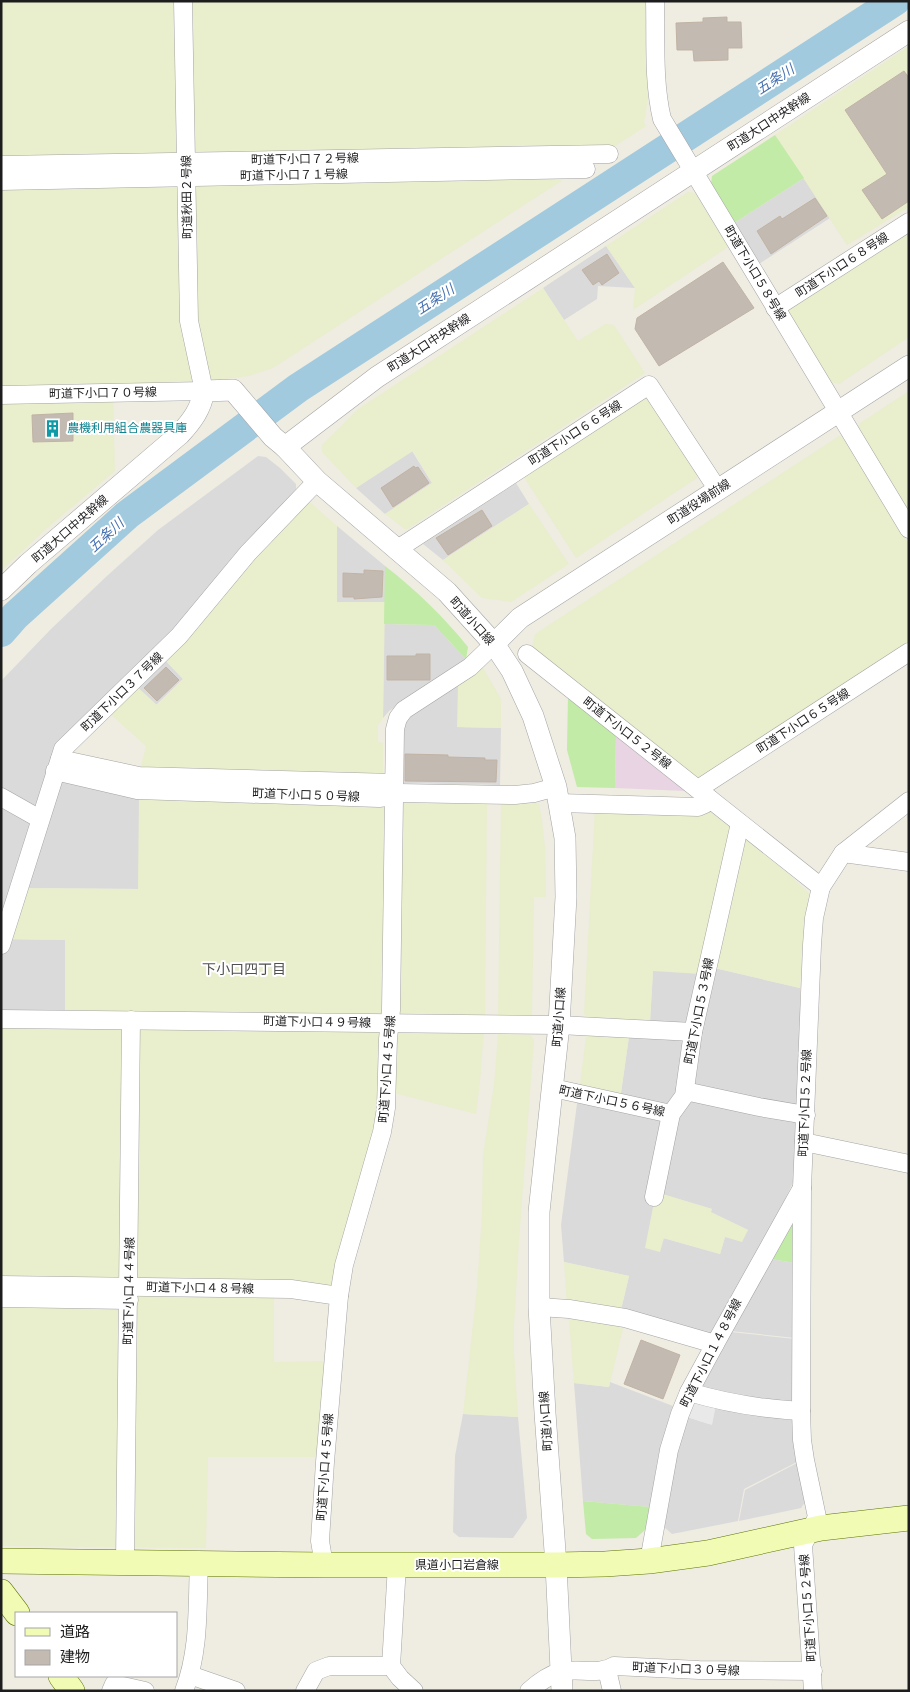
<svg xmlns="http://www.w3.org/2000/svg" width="910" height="1692" font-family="'DejaVu Sans','Noto Sans JP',sans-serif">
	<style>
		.residential { fill: #dbdada }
		.industrial { fill: #e8d4e2 }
		.farmland { fill: #e9eecd }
		.grass { fill: #c1eba6 }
		.parking { fill: #e9e9e9 }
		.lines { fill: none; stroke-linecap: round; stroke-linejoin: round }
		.river { stroke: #a1cade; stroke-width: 30 }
		.building { fill: #c3bab2; stroke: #c1b3a4 }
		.minor-casing { stroke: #a4a4a4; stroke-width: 19 }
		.tertiary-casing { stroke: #a4a4a4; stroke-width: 22 }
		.secondary-casing { stroke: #5f7602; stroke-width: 26 }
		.minor { stroke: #fff; stroke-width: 18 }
		.tertiary { stroke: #fff; stroke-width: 21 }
		.secondary { stroke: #f1fbb4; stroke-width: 25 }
		.labels { text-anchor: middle; stroke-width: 4; stroke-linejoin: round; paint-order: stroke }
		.street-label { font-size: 12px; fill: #1d1d1d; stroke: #fff }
		.culture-label { font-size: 12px; fill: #0d838f; stroke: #fff; text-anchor: start }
		.water-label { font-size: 14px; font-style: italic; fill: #4771af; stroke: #fff }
		.neighbourhood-label { font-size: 14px; fill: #505050; stroke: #fff }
	</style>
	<rect width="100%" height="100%" fill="#efece2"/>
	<g class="residential">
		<polygon points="804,178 830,218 759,264 734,223"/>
		<polygon points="606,246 635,288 598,286 597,299 564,320 543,288"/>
		<polygon points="412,451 432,483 385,514 356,488"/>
		<polygon points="258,456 266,457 280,468 296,484 296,491 234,555 169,636 56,746 139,797 139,889 12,888 1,923 1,681 51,629 108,575 158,530"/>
		<polygon points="516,483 529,504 443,560 423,544"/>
		<polygon points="337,526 385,566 385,602 337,602"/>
		<polygon points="384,624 434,625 466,659 389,711 383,718"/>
		<polygon points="163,658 183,679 156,705 135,685"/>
		<polygon points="458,684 458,727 501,728 500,785 399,783 400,729 405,720"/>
		<polygon points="1,939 65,940 65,1027 1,1026"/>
		<polygon points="710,967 800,988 800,1110 689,1088"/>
		<polygon points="653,970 702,974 691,1025 650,1022"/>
		<polygon points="629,1036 684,1038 680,1095 669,1110 620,1100"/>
		<polygon points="578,1096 667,1115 651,1191 659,1252 663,1238 720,1254 725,1237 748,1230 710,1212 712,1209 658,1193 674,1116 689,1096 798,1117 794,1180 781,1208 707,1340 620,1314 629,1276 564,1262 561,1225"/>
		<polygon points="771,1259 795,1263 795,1338 731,1331"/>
		<polygon points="731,1332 795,1339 794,1403 703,1390 701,1386"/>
		<polygon points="610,1382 673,1406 658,1456 650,1507 583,1501 574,1383 609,1387"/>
		<polygon points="716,1405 794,1417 797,1462 744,1489 738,1521 672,1534 663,1526 679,1440 687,1417 709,1424"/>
		<polygon points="463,1414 518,1417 527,1518 513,1538 459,1537 453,1532 455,1456"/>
		<polygon points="799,1462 805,1502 801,1508 739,1521 745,1490"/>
	</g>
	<polygon class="industrial" points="616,735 686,791 615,788"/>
	<g class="farmland">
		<polygon points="1,1 648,1 650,76 649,94 644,123 646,126 273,368 249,376 171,386 113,387 115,471 46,529 1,571"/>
		<polygon points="909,46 909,207 847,245 775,135"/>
		<polygon points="688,192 695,193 728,247 633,310 635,288 606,246"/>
		<polygon points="909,226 909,337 839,384 831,382 784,307"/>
		<polygon points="543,288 578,341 605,324 614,325 645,373 406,530 385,514 432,483 413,451 356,488 322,452 322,445 358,409"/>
		<polygon points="909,391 909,512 858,428 860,423"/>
		<polygon points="646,397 651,398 699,471 697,478 576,558 524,477"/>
		<polygon points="839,436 844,437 909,544 909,646 702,783 532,647 535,634"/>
		<polygon points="307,503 311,503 337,526 337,602 385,602 383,718 378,725 378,742 383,743 383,777 140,770 146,746 108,712 135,685 157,705 183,679 164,659 244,565"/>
		<polygon points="529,504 569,564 511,602 482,598 443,560"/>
		<polygon points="483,668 501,699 501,728 457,727 458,684"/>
		<polygon points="139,797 487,801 485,1016 480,1082 476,1114 378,1089 374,1130 340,1249 331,1288 274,1286 274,1362 327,1361 318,1457 208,1457 206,1548 1,1546 1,1026 65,1027 65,940 1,939 12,888 138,889"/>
		<polygon points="501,802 539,803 542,820 545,847 546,897 534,897 532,1017 498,1016"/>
		<polygon points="595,808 711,812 733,830 702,974 653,971 650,1022 589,1019 584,1014"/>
		<polygon points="740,835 785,871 809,893 803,942 800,988 710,967"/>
		<polygon points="498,1034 530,1035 534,1040 519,1241 514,1326 514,1353 518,1417 463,1414 477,1288 482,1212 483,1155 494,1084"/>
		<polygon points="590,1034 629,1036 620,1100 579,1091 586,1037"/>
		<polygon points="656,1192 712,1209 711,1212 748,1230 742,1242 725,1237 720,1254 664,1238 660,1252 645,1248"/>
		<polygon points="564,1262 629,1276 620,1314 567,1306"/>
		<polygon points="568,1310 625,1320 609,1387 574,1383"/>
	</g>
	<g class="grass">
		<polygon points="775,135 804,178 734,223 711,184 712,176"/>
		<path d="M385,566C416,590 443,616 468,647L466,659L434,625L384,624Z"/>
		<polygon points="568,696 616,735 615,788 577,787 567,750"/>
		<polygon points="793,1220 795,1221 795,1263 771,1259"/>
		<polygon points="583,1501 650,1507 646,1529 636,1538 592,1539 586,1534"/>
	</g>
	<polygon class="parking" points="693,1401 716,1405 712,1425 687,1417"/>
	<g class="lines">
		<polyline class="river" points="1,632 15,616 127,515 298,388 895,1"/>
	</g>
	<g class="building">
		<polygon points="727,17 727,22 741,22 742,48 728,48 728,60 694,61 693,50 677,50 676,23 703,22 703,18"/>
		<polygon points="904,71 909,78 909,201 882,219 862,190 887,174 845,110"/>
		<polygon points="815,198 827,216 771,254 757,231 780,216 782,219"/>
		<polygon points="607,254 619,273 602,285 599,281 593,285 582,270"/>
		<polygon points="723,262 754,308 659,366 635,329 637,318"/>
		<polygon points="73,413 73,441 33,442 32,415"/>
		<polygon points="414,466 415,468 418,467 429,483 393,507 381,488"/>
		<polygon points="482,510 492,526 448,555 436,538"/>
		<polygon points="364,570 383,571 382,597 354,599 354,597 343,597 343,573 364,574"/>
		<polygon points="416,654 430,654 430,680 387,680 387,656 416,656"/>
		<polygon points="166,667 179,680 157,701 144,688"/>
		<polygon points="405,754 448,755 448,757 485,758 485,760 497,760 496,782 405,781"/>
		<polygon points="641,1340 680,1355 663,1399 624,1384"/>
	</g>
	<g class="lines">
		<defs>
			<g id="minor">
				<path d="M655,1C656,40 653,81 662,119L909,529"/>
				<polyline points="1,165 609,154"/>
				<polyline points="1,181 586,169"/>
				<polyline points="775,308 909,222"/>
				<polyline points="1,395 204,391 189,321 183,1"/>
				<polyline points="396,550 649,385 718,490"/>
				<polyline points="527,654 821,887 814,918 812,945 802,1188 801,1411 802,1440 805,1460 817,1517 803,1545 813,1691"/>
				<polyline points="60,759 139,776 394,783"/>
				<polyline points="55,771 137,790 379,798 394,796 399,793 515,795 534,793 556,787"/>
				<polyline points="698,789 909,652"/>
				<polyline points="1,797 40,819"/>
				<polyline points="559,803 698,807 705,804 710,799"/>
				<polyline points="843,853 909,862"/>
				<polyline points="821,887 843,853 909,801"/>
				<polyline points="1,945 63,749 179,636 248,553 317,481"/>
				<polyline points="1,1019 559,1025 693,1032"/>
				<polyline points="553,1088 671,1114"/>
				<polyline points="685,1091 759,1107 806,1115"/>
				<polyline points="804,1142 909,1164"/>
				<polyline points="654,1197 671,1114 684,1096 693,1032 740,823"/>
				<polyline points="1,1285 291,1289 339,1296"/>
				<polyline points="1,1298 129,1300"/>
				<polyline points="539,1307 569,1309 625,1318 715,1344"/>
				<path d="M689,1392C726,1403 763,1409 801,1411"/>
				<polyline points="649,1561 669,1450 680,1414 689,1392 715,1344 802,1188"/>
				<polyline points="125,1562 131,1020"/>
				<polyline points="324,1565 320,1541 325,1462 339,1296 344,1265 382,1132 386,1108 388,1039 391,1010 395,729 398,718 404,710 470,667 494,644"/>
				<polyline points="397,1565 391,1666 400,1678 414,1691"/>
				<polyline points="607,1670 612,1691"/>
				<polyline points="190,1675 236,1691"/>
				<polyline points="111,1691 114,1684 145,1691"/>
				<path d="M184,1691C200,1650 197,1606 199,1563"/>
				<polyline points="305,1691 316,1671 329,1666 391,1666"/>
				<path d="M529,1691C538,1683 549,1675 560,1672C577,1667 598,1676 614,1666L699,1670L813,1671"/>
			</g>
			<g id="tertiary">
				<polyline points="285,447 317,481 447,592 494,644 512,671 533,716 556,787 565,838 566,897 559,1025 539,1212 539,1307 545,1413 556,1565 562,1691"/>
				<path d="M1,590L28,564L180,434C192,421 201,409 204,391L233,390L273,437L285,447L377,377L909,31"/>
				<polyline points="494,644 520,618 909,366"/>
			</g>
			<g id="secondary">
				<polyline points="1,1561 324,1565 556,1565 605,1564 649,1561 708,1553 821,1528 909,1518"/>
				<polyline points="1,1592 17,1613"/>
				<polyline points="61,1676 72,1691"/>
			</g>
		</defs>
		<use href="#minor" class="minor-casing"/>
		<use href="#tertiary" class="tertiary-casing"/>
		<use href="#secondary" class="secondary-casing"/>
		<use href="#minor" class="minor"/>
		<use href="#tertiary" class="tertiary"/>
		<use href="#secondary" class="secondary"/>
	</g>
	<defs>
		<symbol id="building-bare" viewBox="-9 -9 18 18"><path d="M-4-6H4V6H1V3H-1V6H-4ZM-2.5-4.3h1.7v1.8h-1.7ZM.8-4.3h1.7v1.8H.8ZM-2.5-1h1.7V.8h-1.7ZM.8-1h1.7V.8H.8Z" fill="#0f9aa8" stroke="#fff" stroke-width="2.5" paint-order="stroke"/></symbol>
	</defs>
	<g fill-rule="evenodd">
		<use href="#building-bare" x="40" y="416" width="25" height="25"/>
	</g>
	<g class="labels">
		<g class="street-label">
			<text transform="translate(769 122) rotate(-33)" y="4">町道大口中央幹線</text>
			<text transform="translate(305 159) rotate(-1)" y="4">町道下小口７２号線</text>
			<text transform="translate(294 175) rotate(-1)" y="4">町道下小口７１号線</text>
			<text transform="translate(187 197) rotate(-91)" y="4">町道秋田２号線</text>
			<text transform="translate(842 265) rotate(-33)" y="4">町道下小口６８号線</text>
			<text transform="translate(755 273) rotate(59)" y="4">町道下小口５８号線</text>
			<text transform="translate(429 343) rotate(-33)" y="4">町道大口中央幹線</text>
			<text transform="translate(103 393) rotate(-1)" y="4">町道下小口７０号線</text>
			<text transform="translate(575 433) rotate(-33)" y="4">町道下小口６６号線</text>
			<text transform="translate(699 502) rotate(-33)" y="4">町道役場前線</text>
			<text transform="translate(70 529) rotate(-41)" y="4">町道大口中央幹線</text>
			<text transform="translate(472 621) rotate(48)" y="4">町道小口線</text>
			<text transform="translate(122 692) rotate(-44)" y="4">町道下小口３７号線</text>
			<text transform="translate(803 721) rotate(-33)" y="4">町道下小口６５号線</text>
			<text transform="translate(627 733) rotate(38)" y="4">町道下小口５２号線</text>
			<text transform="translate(306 795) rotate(2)" y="4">町道下小口５０号線</text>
			<text transform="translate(699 1011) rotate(-79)" y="4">町道下小口５３号線</text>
			<text transform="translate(559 1017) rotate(-86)" y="4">町道小口線</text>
			<text transform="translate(317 1022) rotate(1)" y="4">町道下小口４９号線</text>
			<text transform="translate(387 1069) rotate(-86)" y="4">町道下小口４５号線</text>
			<text transform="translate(612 1101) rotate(12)" y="4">町道下小口５６号線</text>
			<text transform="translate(805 1103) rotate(-88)" y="4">町道下小口５２号線</text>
			<text transform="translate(200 1288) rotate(1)" y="4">町道下小口４８号線</text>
			<text transform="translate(129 1291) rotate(-89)" y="4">町道下小口４４号線</text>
			<text transform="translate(711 1353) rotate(-63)" y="4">町道下小口１４８号線</text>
			<text transform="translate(546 1421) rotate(-94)" y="4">町道小口線</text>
			<text transform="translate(325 1467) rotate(-86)" y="4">町道下小口４５号線</text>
			<text x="457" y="1569">県道小口岩倉線</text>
			<text transform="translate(808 1608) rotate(-94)" y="4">町道下小口５２号線</text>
			<text transform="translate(686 1669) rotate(2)" y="4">町道下小口３０号線</text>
		</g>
		<g class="culture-label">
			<text x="67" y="432">農機利用組合農器具庫</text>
		</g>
		<g class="water-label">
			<text transform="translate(775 79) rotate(-33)" y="5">五条川</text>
			<text transform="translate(435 299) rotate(-33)" y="5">五条川</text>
			<text transform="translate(106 535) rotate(-43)" y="5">五条川</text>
		</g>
		<g class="neighbourhood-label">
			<text x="244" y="974">下小口四丁目</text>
		</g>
	</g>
	<rect width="910" height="1692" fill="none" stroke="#1d1d1d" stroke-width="5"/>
	<rect x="15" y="1612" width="162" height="65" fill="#ffffff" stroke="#a5a5a5"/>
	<rect x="25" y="1628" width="25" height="8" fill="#f1fbb4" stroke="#a5a5a5"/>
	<text x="60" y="1637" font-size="15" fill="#1d1d1d">道路</text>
	<rect x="25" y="1650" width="25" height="15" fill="#c3bab2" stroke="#a5a5a5"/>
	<text x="60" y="1662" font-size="15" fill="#1d1d1d">建物</text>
</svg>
